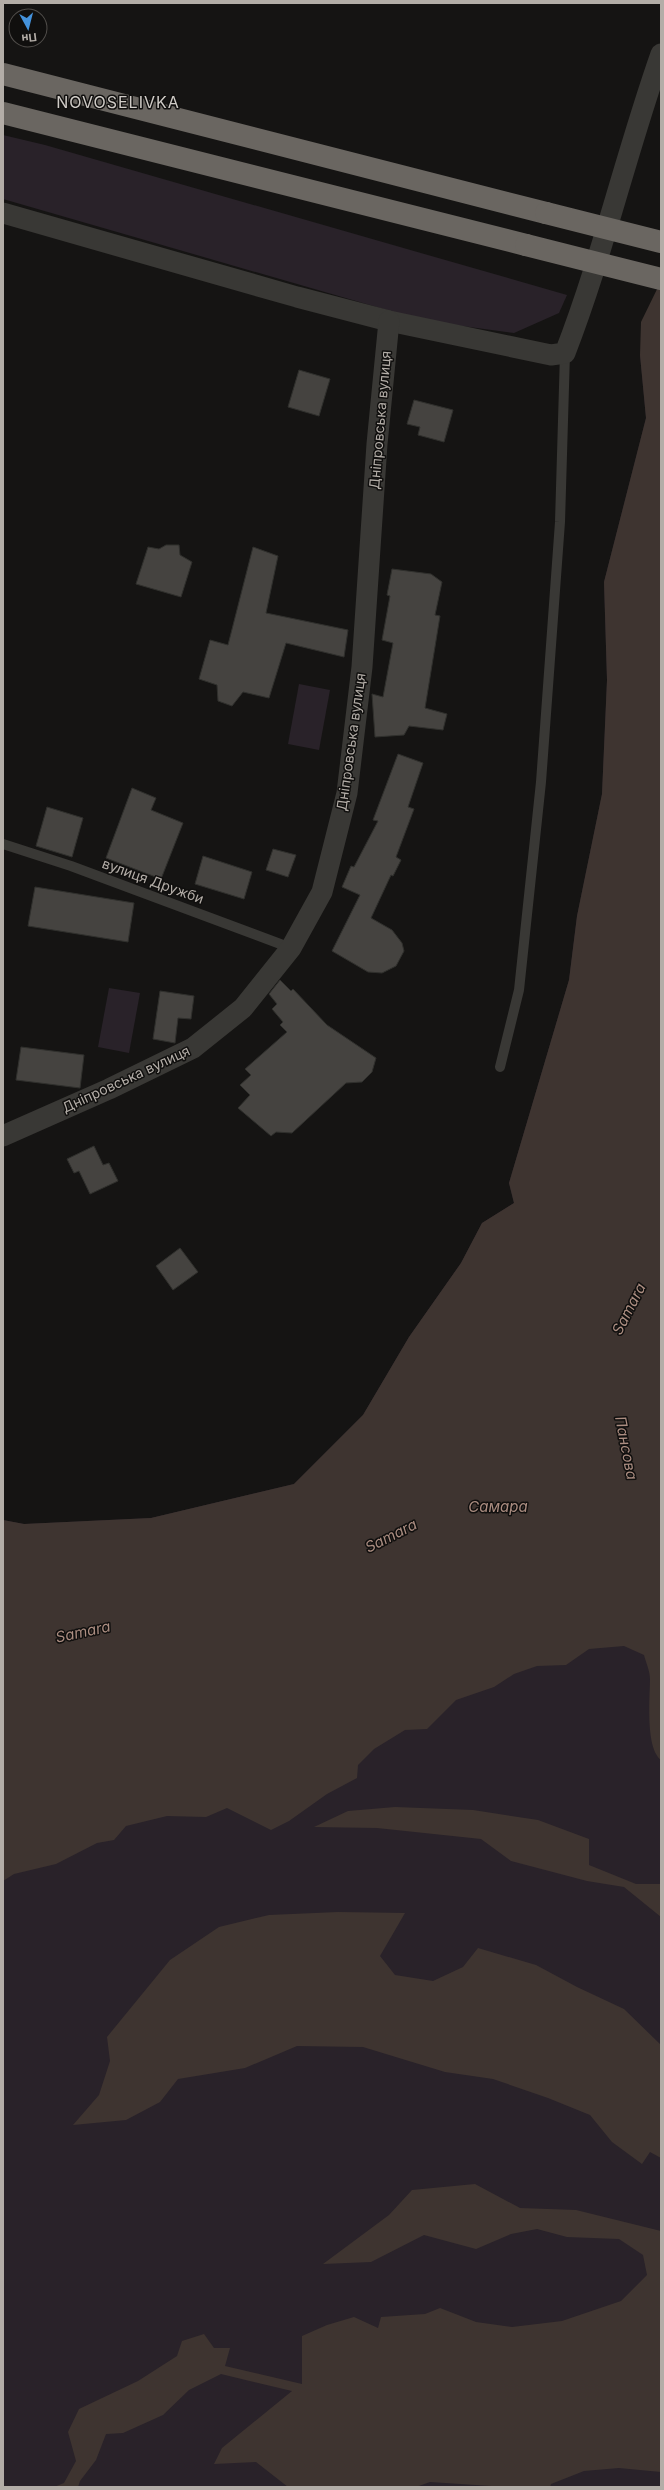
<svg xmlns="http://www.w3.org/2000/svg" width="664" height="2490" font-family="Inter,sans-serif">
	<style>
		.green { fill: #292229 }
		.water { fill: #3e3430 }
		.building { fill: #454340; stroke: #30302d }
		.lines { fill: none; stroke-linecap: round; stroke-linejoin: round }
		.lane { stroke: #393835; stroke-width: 10 }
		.street { stroke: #393835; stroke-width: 21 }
		.highway { stroke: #6a6661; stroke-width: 22 }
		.highway-bridge { stroke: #6a6661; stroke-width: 22 }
		.labels { text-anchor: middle; stroke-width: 3; stroke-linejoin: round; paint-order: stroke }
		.street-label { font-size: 14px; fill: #b3ada7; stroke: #100f0e }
		.water-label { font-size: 15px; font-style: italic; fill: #ab8d81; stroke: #100f0e }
		.quarter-label { font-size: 16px; letter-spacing: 1px; fill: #d0ccc7; stroke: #100f0e }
	</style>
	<rect width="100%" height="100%" fill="#151413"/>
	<g class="green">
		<polygon points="3,135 45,145 567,295 559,313 514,333 425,321 3,199"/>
		<polygon points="640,355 661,360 661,2487 3,2487 3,1520 24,1524 151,1518 294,1484 363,1415 409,1337 461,1263 482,1223 514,1203 509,1183 569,980 577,916 602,794 607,680 604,582 646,418"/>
		<polygon points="299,684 330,690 319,750 288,744"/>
		<polygon points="109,988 140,993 129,1053 98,1047"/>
	</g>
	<g class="water">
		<path d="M661,281V1760C645,1748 650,1697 650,1679C650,1671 646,1663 644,1655L624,1646L589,1649L566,1665L537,1666L514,1674L494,1687L456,1700L427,1729L405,1730L374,1749L358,1765L357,1778L327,1794L289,1821L271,1830L227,1808L206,1817L167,1816L126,1826L114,1840L97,1843L56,1864L14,1874L3,1881V1520L24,1524L151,1518L294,1484L363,1415L409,1337L461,1263L482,1223L514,1203L509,1183L569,980L577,916L602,794L607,680L604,582L646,418L640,355L641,322Z"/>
		<polygon points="395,1807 473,1810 538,1820 589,1839 589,1865 636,1884 661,1884 661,1917 624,1887 587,1881 511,1861 481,1839 377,1828 314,1827 348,1811"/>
		<polygon points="338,1912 405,1913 380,1956 395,1975 433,1981 463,1967 478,1948 536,1965 577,1987 624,2009 661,2045 661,2158 650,2152 642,2164 612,2142 590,2115 548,2098 493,2079 445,2072 363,2047 297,2046 245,2068 178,2079 160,2102 126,2120 73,2125 99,2095 110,2061 107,2037 170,1960 219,1927 269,1915"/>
		<polygon points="475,2184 520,2208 576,2210 661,2231 661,2472 619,2468 584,2471 551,2484 550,2487 506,2487 430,2482 416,2487 288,2487 256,2462 214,2464 222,2448 292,2391 221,2374 189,2390 163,2415 123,2433 106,2434 96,2460 80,2481 78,2487 54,2487 64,2483 76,2461 68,2432 79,2409 138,2381 177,2356 182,2341 204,2334 214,2348 230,2348 225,2366 302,2384 302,2336 327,2325 354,2317 378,2328 381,2317 425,2314 440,2308 476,2322 512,2327 562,2321 621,2301 647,2275 643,2255 619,2239 567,2237 537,2229 511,2234 476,2249 424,2235 371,2262 323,2264 389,2215 412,2190"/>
	</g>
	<g class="building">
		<polygon points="299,370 330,379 319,416 288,407"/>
		<polygon points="414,400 453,410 444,442 418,435 420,427 407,424"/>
		<polygon points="166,545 179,545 180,555 192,562 181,597 136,584 148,547 159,549"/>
		<polygon points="253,547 278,556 266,613 348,630 344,657 286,643 269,698 243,692 232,706 218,701 217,685 199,679 210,640 228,645"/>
		<polygon points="392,569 431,574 442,582 435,615 440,616 425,708 447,714 443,730 409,726 404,735 375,737 372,694 383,697 393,643 382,640 390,596 387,595"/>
		<polygon points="398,754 423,763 408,807 414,809 396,857 401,860 393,876 391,875 371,918 392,930 402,943 404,951 396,966 382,973 368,972 332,951 360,895 342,887 351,866 354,867 378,821 373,820"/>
		<polygon points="132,788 156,798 151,810 183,823 161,879 106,858"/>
		<polygon points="47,807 83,818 72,857 36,846"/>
		<polygon points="273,849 296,855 288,877 266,870"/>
		<polygon points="203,856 252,872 244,899 195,884"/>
		<polygon points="35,887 134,903 128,942 28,926"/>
		<polygon points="280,980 291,991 293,989 327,1025 376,1058 372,1072 362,1082 346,1083 292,1133 276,1132 271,1136 238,1108 250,1095 240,1085 251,1075 245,1069 287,1032 280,1025 283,1022 272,1009 277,1004 269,994"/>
		<polygon points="160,991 194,996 191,1019 178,1018 175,1043 153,1039"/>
		<polygon points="21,1047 84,1055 80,1088 16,1080"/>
		<polygon points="94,1146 103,1165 109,1163 118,1181 90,1194 79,1171 74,1173 67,1159"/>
		<polygon points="180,1248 198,1272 173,1290 156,1266"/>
	</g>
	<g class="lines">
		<g class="lane">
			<polyline points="3,844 71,866 291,948"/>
			<polyline points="500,1067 519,990 541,782 560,522 565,353"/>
		</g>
		<g class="street">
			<path d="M3,213L297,297L389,321L551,355L565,353C603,255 626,153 661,54"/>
			<polyline points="3,1136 109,1089 193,1048 243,1008 291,948 322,892 347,793 362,667 377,444 389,321"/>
		</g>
		<g class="highway">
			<polyline points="3,74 546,213"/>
			<polyline points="3,113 526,245"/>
		</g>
		<g class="highway-bridge">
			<polyline points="546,213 661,242"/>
			<polyline points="526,245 661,279"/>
		</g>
	</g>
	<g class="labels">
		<g class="street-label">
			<text transform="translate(380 420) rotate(-85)" y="5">Дніпровська вулиця</text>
			<text transform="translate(351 742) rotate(-82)" y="5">Дніпровська вулиця</text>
			<text transform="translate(153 881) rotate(20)" y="5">вулиця Дружби</text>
			<text transform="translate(126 1079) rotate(-25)" y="5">Дніпровська вулиця</text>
		</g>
		<g class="water-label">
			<text transform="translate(629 1309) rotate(-63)" y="5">Samara</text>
			<text transform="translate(626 1448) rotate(79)" y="5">Пансова</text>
			<text x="498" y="1512">Самара</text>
			<text transform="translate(391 1536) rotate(-27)" y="5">Samara</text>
			<text transform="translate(83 1632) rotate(-12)" y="5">Samara</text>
		</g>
		<g class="quarter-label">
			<text x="118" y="108">NOVOSELIVKA</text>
		</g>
	</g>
	<rect width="664" height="2490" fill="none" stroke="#b3ada7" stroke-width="8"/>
	<g transform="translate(28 28) rotate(173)"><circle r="19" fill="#100f0e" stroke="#514e4b"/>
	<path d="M0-3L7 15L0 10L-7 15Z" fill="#4492dc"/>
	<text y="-6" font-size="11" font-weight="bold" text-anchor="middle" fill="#b3ada7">Пн</text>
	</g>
</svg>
